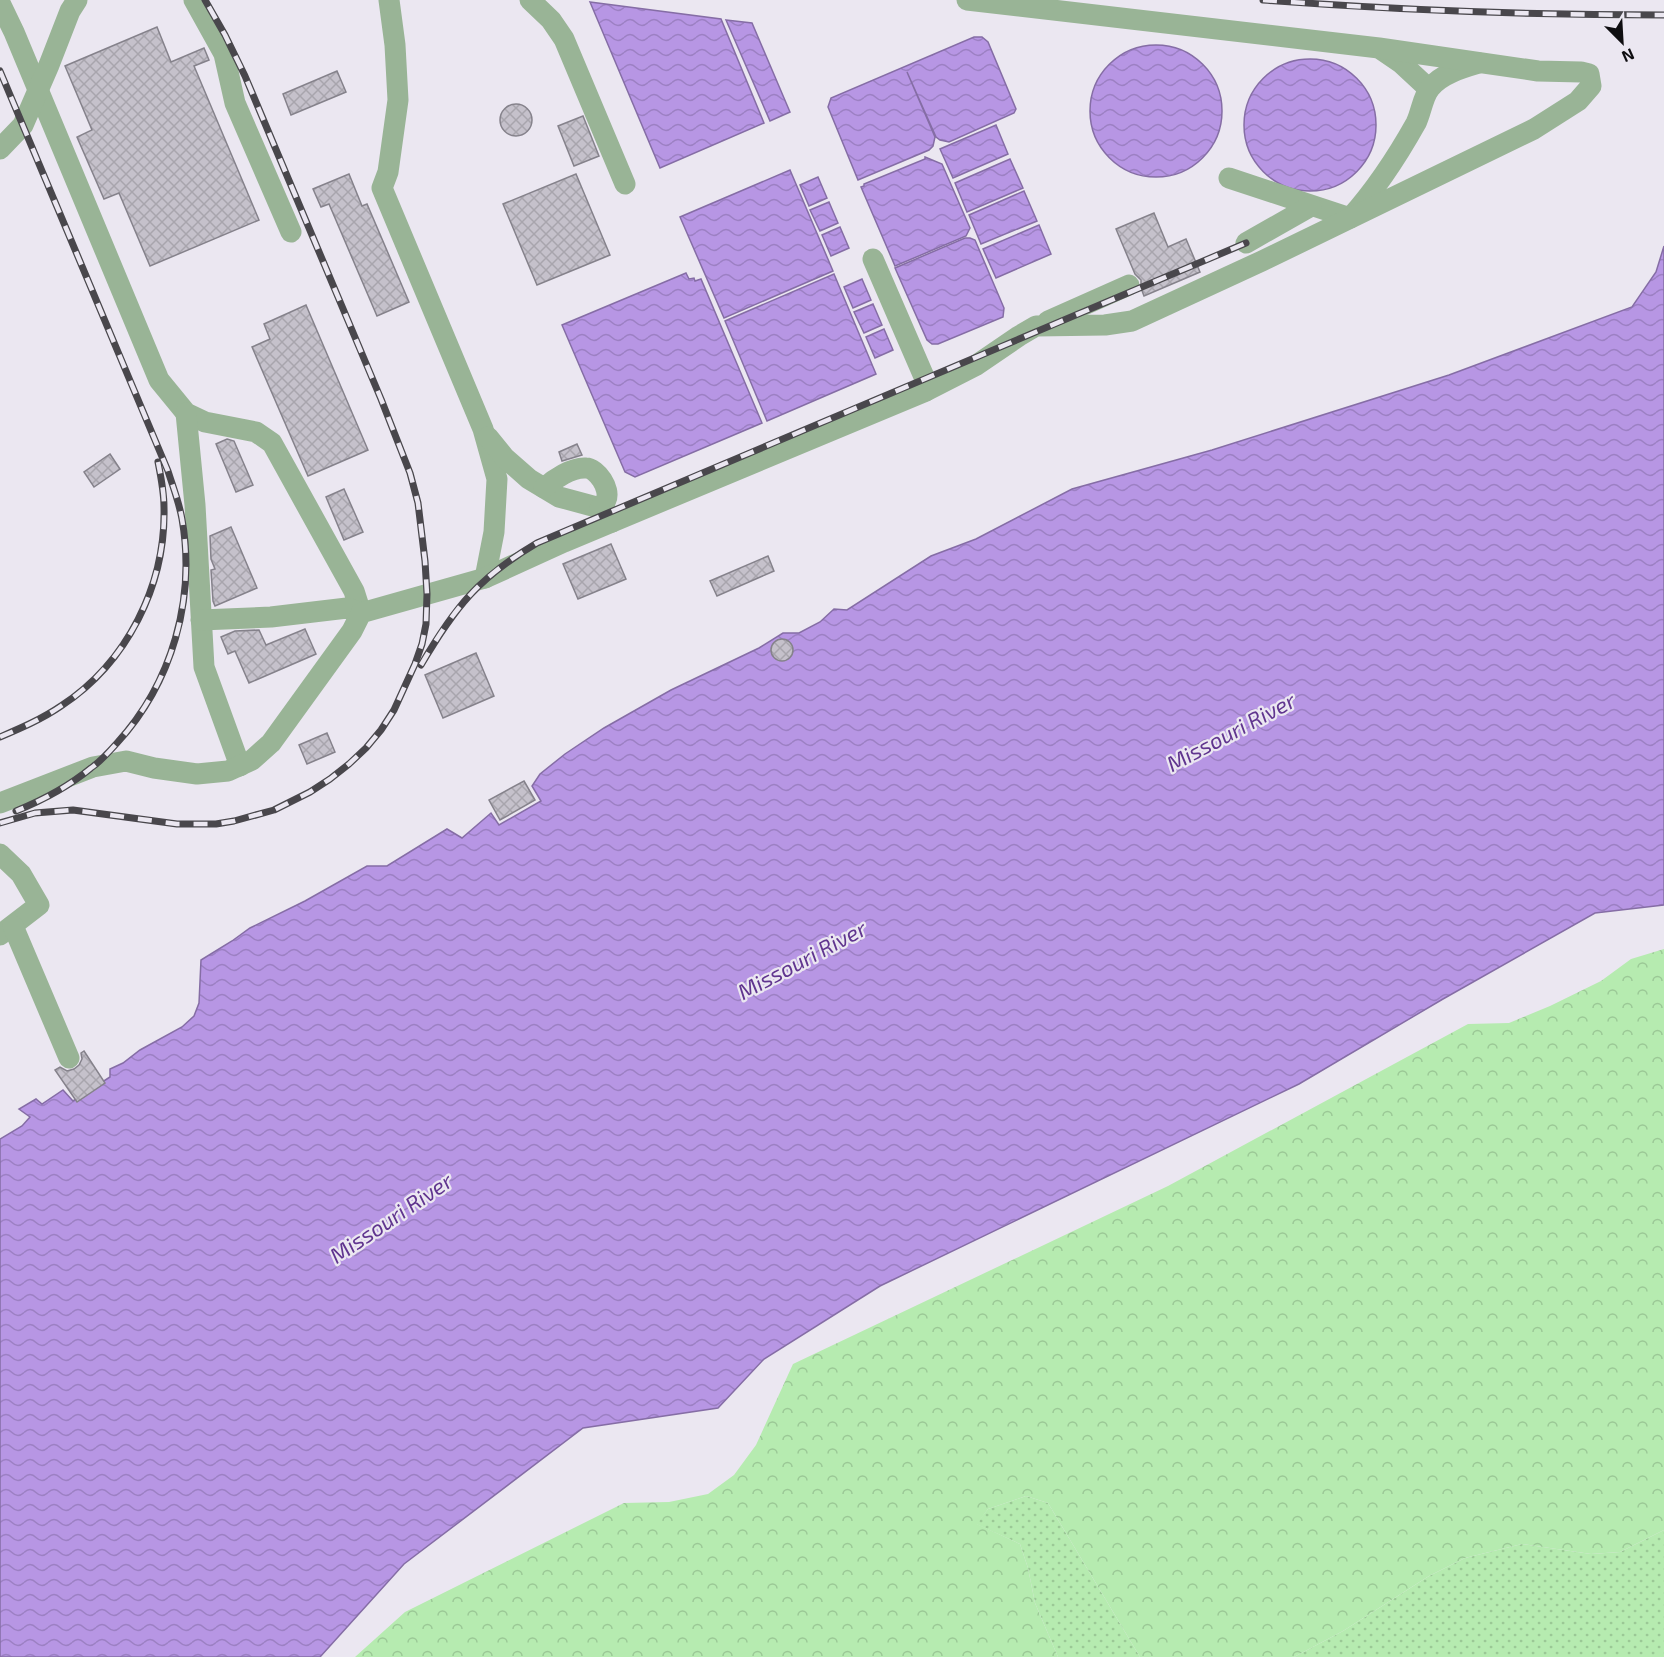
<svg xmlns="http://www.w3.org/2000/svg" width="1664" height="1657" font-family="'Exo 2',sans-serif">
	<style>
		.grass { fill: url(#grass-dots) }
		.forest { fill: url(#forest-crowns) }
		.water { fill: url(#water-waves); stroke: #856da5; stroke-width: 1.5 }
		.building { fill: url(#building-cross-hatch); stroke: #85828b; stroke-width: 1.5 }
		.lines { fill: none; stroke-linecap: round; stroke-linejoin: round }
		.minor { stroke: #99b496; stroke-width: 21 }
		.rail-casing { stroke: #49474c; stroke-width: 7 }
		.rail { stroke: #ebe7f1; stroke-width: 4.5; stroke-dasharray: 14; stroke-linecap: butt }
		.labels { text-anchor: middle; stroke-width: 4.5; stroke-linejoin: round; paint-order: stroke }
		.water-label { font-size: 22px; font-style: italic; fill: #60358f; stroke: #ebe7f1 }
	</style>
	<defs>
		<pattern id="grass-dots" width="8" height="8" patternUnits="userSpaceOnUse" patternTransform="scale(1.5)"><rect width="8" height="8" fill="#b6ebb0"/><path d="M2 2h.1M6 6h.1" fill="none" stroke="#9bc896" stroke-width="1.8" stroke-linecap="round"/></pattern>
		<pattern id="forest-crowns" width="20" height="18" patternUnits="userSpaceOnUse" patternTransform="scale(1.5)"><rect width="20" height="18" fill="#b6ebb0"/><path d="M2 6a3 3 0 1 1 6 0M12 15a3 3 0 1 1 6 0" fill="none" stroke="#9bc896"/></pattern>
		<pattern id="water-waves" width="16" height="10" patternUnits="userSpaceOnUse" patternTransform="scale(1.5)"><rect width="16" height="10" fill="#b796e4"/><path d="M0 5q4-4 8 0t8 0" fill="none" stroke="#9c80c3"/></pattern>
		<pattern id="building-cross-hatch" width="8" height="8" patternUnits="userSpaceOnUse" patternTransform="scale(1.5)"><rect width="8" height="8" fill="#c5c1cb"/><path d="M0 0l8 8M0 8l8-8" fill="none" stroke="#a8a5ad"/></pattern>
	</defs>
	<rect width="100%" height="100%" fill="#ebe7f1"/>
	<g class="grass">
		<polygon points="1026,1496 1048,1503 1140,1657 1058,1657 1035,1603 1028,1568 1020,1544 976,1524 988,1509"/>
		<polygon points="1664,1530 1664,1657 1294,1657 1343,1631 1429,1576 1465,1558 1522,1544 1591,1554 1620,1552"/>
	</g>
	<polygon class="forest" points="1664,949 1664,1530 1620,1552 1591,1554 1522,1544 1465,1558 1429,1576 1343,1631 1294,1657 1140,1657 1048,1503 1026,1496 988,1509 977,1524 1020,1544 1028,1568 1035,1603 1058,1657 355,1657 405,1612 624,1503 669,1502 708,1494 734,1475 756,1445 793,1364 1168,1186 1468,1024 1509,1023 1550,1006 1601,981 1631,959"/>
	<g class="water">
		<polygon points="590,2 721,19 764,123 660,168"/>
		<polygon points="726,20 752,23 790,112 770,121"/>
		<polygon points="974,37 982,37 988,42 1016,109 1014,113 949,142 940,140 936,137 907,72 935,137 933,146 929,150 858,180 828,107 831,98"/>
		<circle cx="1156" cy="111" r="66"/>
		<circle cx="1310" cy="125" r="66"/>
		<polygon points="996,125 1008,154 953,178 940,149"/>
		<polygon points="925,157 942,164 970,228 966,236 895,266 861,187 864,186 864,184 925,159"/>
		<polygon points="1010,159 1023,188 967,212 955,183"/>
		<polygon points="790,170 833,271 724,318 680,217"/>
		<polygon points="818,177 827,198 809,206 800,185"/>
		<polygon points="1024,191 1037,221 981,244 969,215"/>
		<polygon points="829,202 838,223 820,231 810,210"/>
		<polygon points="1039,225 1051,254 996,278 983,249"/>
		<polygon points="840,227 849,248 831,256 822,235"/>
		<polygon points="965,238 970,238 975,240 1004,308 1003,317 938,344 932,344 927,340 895,268"/>
		<polygon points="1664,246 1664,905 1595,913 1443,999 1299,1084 880,1286 764,1359 718,1408 583,1428 404,1564 320,1657 0,1657 0,1139 22,1126 30,1117 19,1109 36,1099 42,1104 63,1090 73,1101 110,1077 110,1069 123,1063 140,1050 182,1027 194,1016 199,1003 201,960 232,941 250,928 305,901 367,866 387,866 447,829 462,838 491,813 499,825 541,801 532,786 540,774 565,754 604,728 671,690 759,648 783,633 799,633 820,622 834,609 847,610 931,556 976,539 1072,489 1212,450 1449,375 1632,307 1656,272"/>
		<polygon points="686,273 689,279 694,278 695,281 701,279 762,423 635,477 625,472 562,325"/>
		<polygon points="834,274 876,374 767,421 725,321"/>
		<polygon points="862,279 871,300 853,308 844,287"/>
		<polygon points="873,304 882,325 864,333 854,312"/>
		<polygon points="884,329 893,350 875,358 866,337"/>
	</g>
	<g class="building">
		<polygon points="157,27 171,62 204,48 209,60 194,66 259,220 150,266 119,193 104,199 77,137 92,130 65,66"/>
		<polygon points="337,71 346,92 291,115 283,94"/>
		<circle cx="516" cy="120" r="16"/>
		<polygon points="583,116 599,156 574,166 558,126"/>
		<polygon points="349,174 362,206 367,204 409,302 377,316 329,204 321,207 313,189"/>
		<polygon points="576,174 610,255 537,285 503,204"/>
		<polygon points="1154,213 1168,247 1186,239 1200,272 1144,296 1141,288 1141,280 1135,274 1116,229"/>
		<polygon points="306,305 368,450 308,476 252,347 270,339 264,324"/>
		<polygon points="227,439 234,441 253,485 236,492 216,444"/>
		<polygon points="577,444 582,455 562,461 559,452"/>
		<polygon points="110,454 120,469 94,487 84,472"/>
		<polygon points="344,489 363,532 344,540 326,497"/>
		<polygon points="231,527 257,588 215,606 213,601 211,570 215,569 211,559 210,536"/>
		<polygon points="611,544 626,579 578,599 563,564"/>
		<polygon points="768,556 774,571 717,596 710,581"/>
		<polygon points="305,629 316,654 249,683 235,651 228,654 221,637 235,631 259,630 266,645"/>
		<circle cx="782" cy="650" r="11"/>
		<polygon points="476,653 494,696 443,718 425,675"/>
		<polygon points="327,733 335,752 307,764 299,745"/>
		<polygon points="524,781 535,800 500,820 489,800"/>
		<polygon points="84,1051 105,1083 77,1102 55,1070 60,1067 67,1071 74,1069 79,1065 82,1059 81,1053"/>
	</g>
	<g class="lines">
		<g class="minor">
			<polyline points="194,0 224,54 235,103 291,232"/>
			<polyline points="389,0 395,45 398,100 388,172 382,188 483,429 497,479 494,532 485,578"/>
			<polyline points="530,0 551,20 564,39 625,184"/>
			<polyline points="0,3 14,32 159,380 186,413 205,422 256,432 272,443 354,591 361,613"/>
			<polyline points="1382,50 1401,63 1429,89"/>
			<polyline points="0,149 23,125 49,65 70,11 77,0"/>
			<path d="M1229,178L1350,218C1376,189 1397,157 1416,123C1421,113 1423,96 1430,88C1441,74 1462,68 1479,63"/>
			<polyline points="1246,243 1311,206"/>
			<polyline points="873,259 925,379 926,391"/>
			<polyline points="1048,321 1129,285"/>
			<polyline points="186,413 195,505 204,667 240,766"/>
			<polyline points="488,437 505,458 529,479 559,497 600,508 607,512 612,522"/>
			<path d="M544,488C554,479 572,467 586,468C597,468 611,489 606,500C605,503 602,505 600,508"/>
			<polyline points="201,620 271,617 347,608 361,613"/>
			<polyline points="0,803 93,767 126,761 154,768 197,774 228,771 252,760 271,743 352,631 361,613 485,578 564,542 926,391 975,366 1019,336 1036,326 1105,325 1132,321 1262,261 1534,129 1578,101 1591,86 1589,74 1581,72 1538,71 1379,48 967,0"/>
			<polyline points="0,854 21,874 39,905 0,935"/>
			<polyline points="13,926 69,1058"/>
		</g>
		<defs>
			<g id="rail">
				<path d="M1263,0C1396,10 1530,15 1664,15"/>
				<path d="M0,71L168,471C173,487 179,502 182,519C196,599 172,683 117,743C109,752 101,761 91,768C68,787 43,800 16,811"/>
				<path d="M421,665C455,607 478,578 537,543L1246,243"/>
				<path d="M0,737C21,728 42,719 61,706C127,663 166,585 164,507C164,492 161,477 158,462"/>
				<polyline points="0,823 35,813 73,810 177,824 216,824 234,821 274,810 310,792 330,779 349,764 366,748 381,730 394,710 415,664 422,644 426,624 427,594 425,561 418,503 410,473 381,399 245,76 225,35 205,0"/>
			</g>
		</defs>
		<use href="#rail" class="rail-casing"/>
		<use href="#rail" class="rail"/>
	</g>
	<g class="labels">
		<g class="water-label">
			<text transform="translate(1231 732) rotate(-28)" y="8">Missouri River</text>
			<text transform="translate(802 960) rotate(-28)" y="8">Missouri River</text>
			<text transform="translate(391 1218) rotate(-34)" y="8">Missouri River</text>
		</g>
	</g>
	<g transform="translate(1622 42) rotate(156)" stroke="#ebe7f1" stroke-width="4.5" paint-order="stroke">
	<path d="M0-4.5L10 22L0 15L-10 22Z" fill="#0f0e11"/>
	<text y="-9" font-size="16" font-weight="bold" text-anchor="middle" fill="#0f0e11">N</text>
	</g>
</svg>
